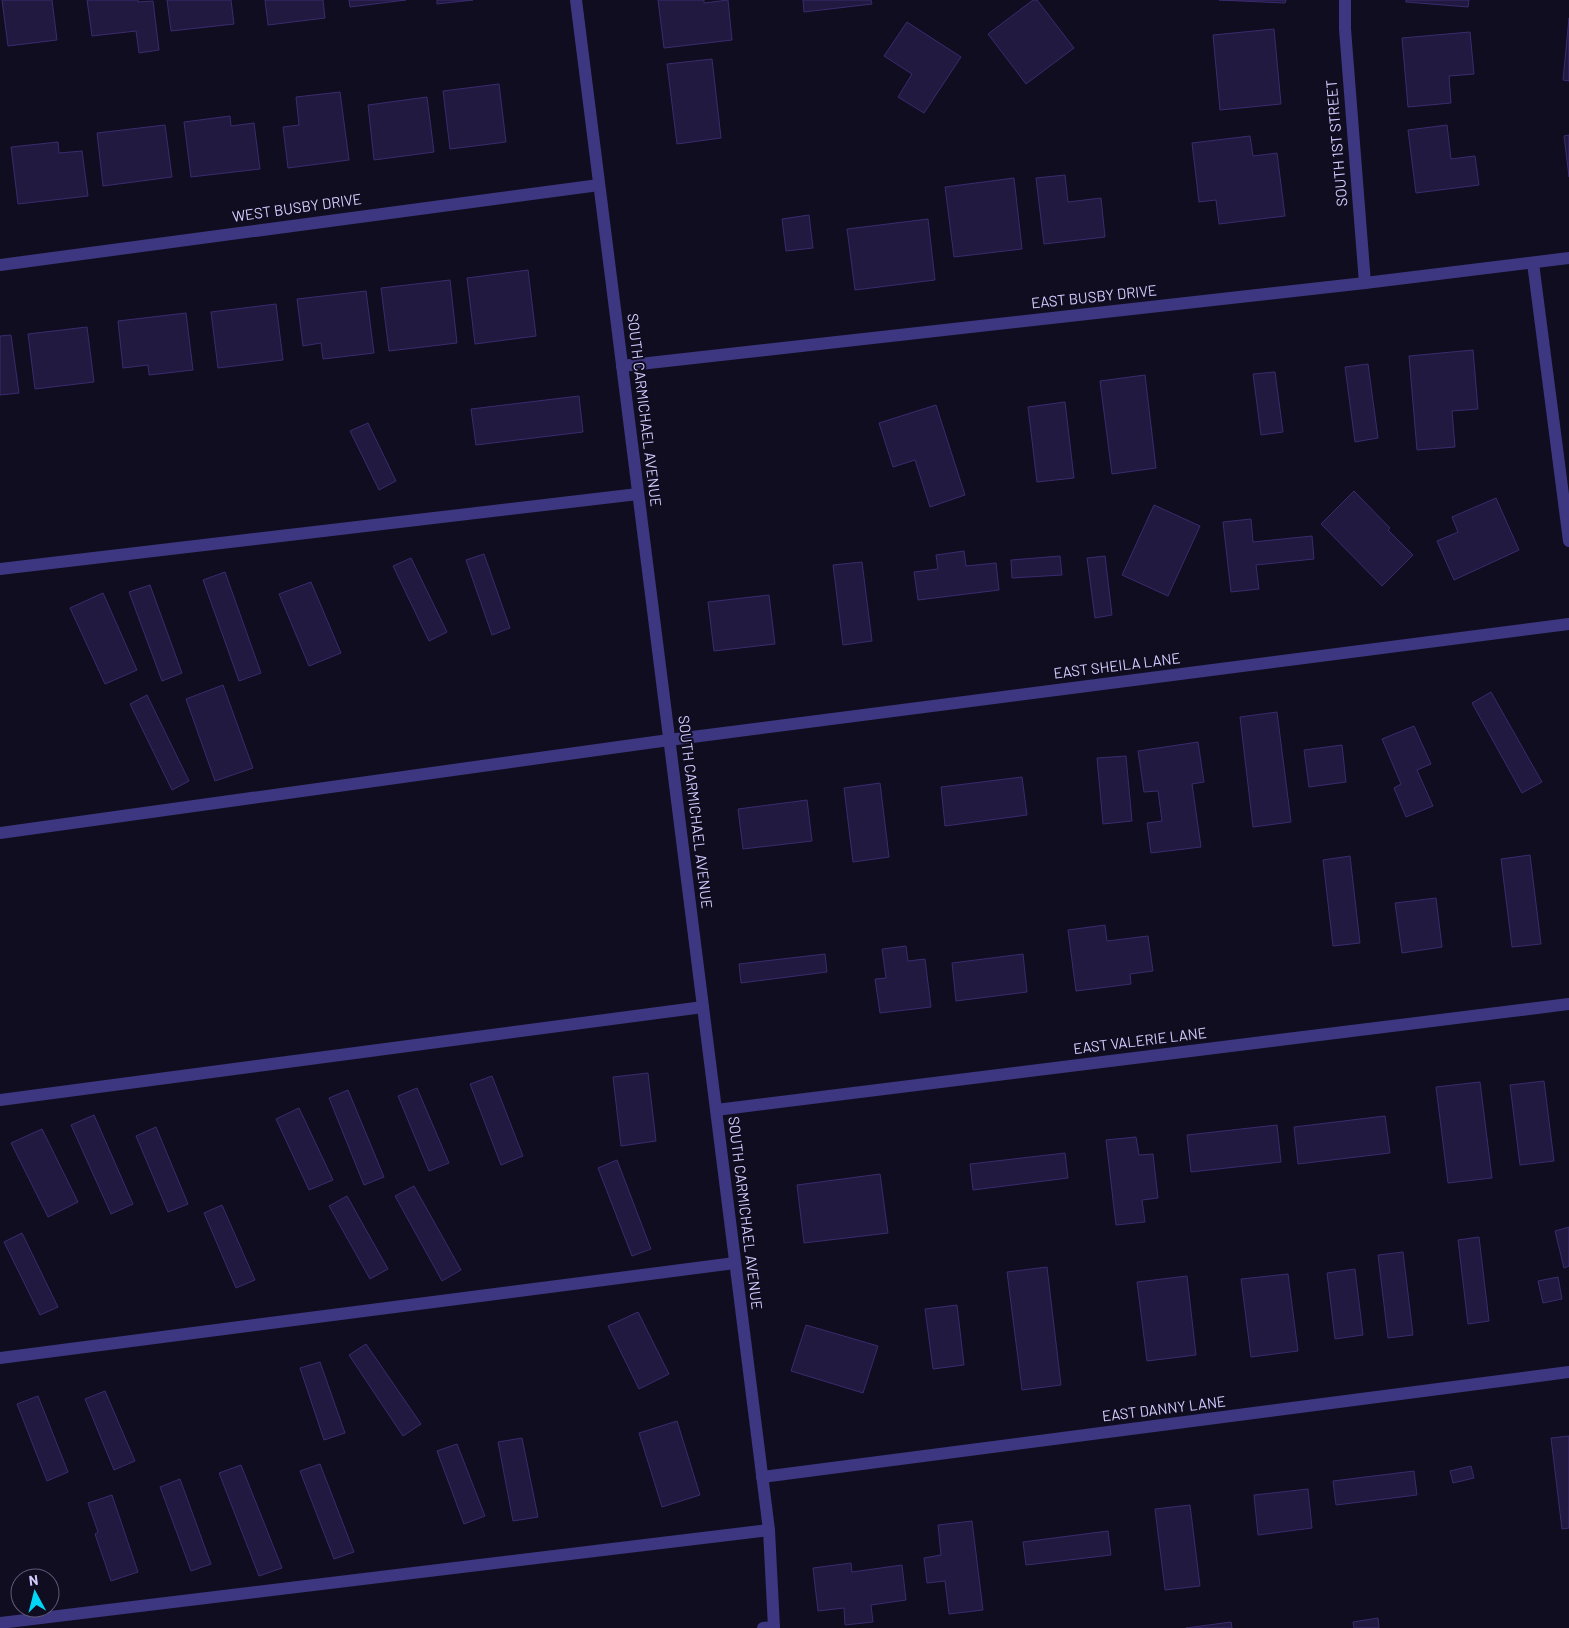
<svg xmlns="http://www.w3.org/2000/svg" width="1569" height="1628" font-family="Barlow,sans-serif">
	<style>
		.building { fill: #221941; stroke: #3a2b6e }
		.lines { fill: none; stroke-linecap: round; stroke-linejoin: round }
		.service { stroke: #3c3780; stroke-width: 12 }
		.minor { stroke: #3c3780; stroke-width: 12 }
		.labels { text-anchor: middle; stroke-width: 4; stroke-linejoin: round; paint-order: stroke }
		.street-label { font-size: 15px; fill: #d3ccff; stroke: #110d20 }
	</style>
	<rect width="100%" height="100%" fill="#110d20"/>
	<g class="building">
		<polygon points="2,0 52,0 57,40 8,46"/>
		<polygon points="87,0 138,0 138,2 153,1 159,50 139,53 136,31 92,36"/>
		<polygon points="167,0 231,0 234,24 171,31"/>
		<polygon points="265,0 323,0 325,18 268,25"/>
		<polygon points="349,0 406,0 350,7"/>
		<polygon points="437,0 473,0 437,4"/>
		<polygon points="658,0 704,0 704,3 728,0 732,40 664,48"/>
		<polygon points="803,0 871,0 872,4 804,12"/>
		<polygon points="1033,0 1037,0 1074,48 1026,84 988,34"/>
		<polygon points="1219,0 1286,0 1285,3"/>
		<polygon points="1406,0 1469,0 1468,7 1406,2"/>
		<polygon points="1569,18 1569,81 1563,80"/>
		<polygon points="907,22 961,57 924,113 898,97 912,74 884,56"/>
		<polygon points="1274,29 1281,104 1220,110 1213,35"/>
		<polygon points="1470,32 1474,74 1449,76 1451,103 1408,107 1402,38"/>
		<polygon points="712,59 721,138 677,144 667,64"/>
		<polygon points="499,84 506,142 450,149 443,91"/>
		<polygon points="340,92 349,160 288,168 283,127 299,125 296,97"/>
		<polygon points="427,97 434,152 374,160 368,105"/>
		<polygon points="230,116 231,126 254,123 260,169 191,177 184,122"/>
		<polygon points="165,125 172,177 103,186 97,133"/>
		<polygon points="1447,125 1451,159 1475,156 1479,185 1416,193 1408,130"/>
		<polygon points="1569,135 1569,177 1564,136"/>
		<polygon points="1250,136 1253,156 1277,153 1285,216 1219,224 1216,200 1199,202 1192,143"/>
		<polygon points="58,142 59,153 82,151 88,196 18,204 11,147"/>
		<polygon points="1065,175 1068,202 1101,198 1105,237 1044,244 1036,178"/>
		<polygon points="1014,178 1022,249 954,257 945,187"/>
		<polygon points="809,215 813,248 786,251 782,219"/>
		<polygon points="928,219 935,280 855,290 847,229"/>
		<polygon points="528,270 536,336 475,344 467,278"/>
		<polygon points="450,280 457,343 389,351 381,288"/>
		<polygon points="366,291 374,353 323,359 321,343 303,346 297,299"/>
		<polygon points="276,304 283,360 218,368 211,312"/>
		<polygon points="186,313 193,370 149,375 148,365 123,368 118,321"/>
		<polygon points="87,327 94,382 35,389 28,334"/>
		<polygon points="11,335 19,393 0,395 0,336"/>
		<polygon points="1473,350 1478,409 1452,411 1455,447 1417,450 1409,356"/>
		<polygon points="1368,364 1378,438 1355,442 1345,367"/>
		<polygon points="1275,372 1283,432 1261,435 1253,374"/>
		<polygon points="1145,375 1156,468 1112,474 1100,381"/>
		<polygon points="579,396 583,432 476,445 471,409"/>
		<polygon points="1065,402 1074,478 1037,482 1028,407"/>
		<polygon points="936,405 965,495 930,507 915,460 893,467 879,423"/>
		<polygon points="368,423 396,481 379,490 350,431"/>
		<polygon points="1354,491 1390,528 1388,530 1413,555 1382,586 1321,524"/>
		<polygon points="1496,498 1519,550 1454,580 1437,541 1458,532 1452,517"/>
		<polygon points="1154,505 1200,526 1168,596 1122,575"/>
		<polygon points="1251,519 1253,542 1312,536 1314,559 1256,565 1259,589 1231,592 1223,522"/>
		<polygon points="964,551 966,566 996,563 999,590 918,600 914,572 938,569 936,555"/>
		<polygon points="484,554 510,628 492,635 466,560"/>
		<polygon points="1060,556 1062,575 1012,578 1011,560"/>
		<polygon points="1105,556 1112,615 1095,618 1087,558"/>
		<polygon points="411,558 447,632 429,641 393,566"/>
		<polygon points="862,562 872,641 843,645 833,565"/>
		<polygon points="225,572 261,673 239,681 203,580"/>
		<polygon points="311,582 341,653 309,666 279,594"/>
		<polygon points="150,585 182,673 162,681 129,592"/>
		<polygon points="103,593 137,670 105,684 70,608"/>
		<polygon points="769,595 775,644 714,651 708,602"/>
		<polygon points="223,685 253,768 215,781 186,699"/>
		<polygon points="1491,692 1542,782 1522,793 1472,703"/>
		<polygon points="147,695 189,781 172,790 130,704"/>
		<polygon points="1277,712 1291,822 1253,827 1240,717"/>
		<polygon points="1414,726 1431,764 1417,770 1433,806 1406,817 1394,788 1401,784 1382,739"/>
		<polygon points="1198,742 1204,782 1192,784 1201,847 1151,853 1147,823 1162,821 1158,791 1144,792 1138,751"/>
		<polygon points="1342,745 1346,782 1309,787 1304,750"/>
		<polygon points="1126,756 1132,821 1103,824 1097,758"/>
		<polygon points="1022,777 1027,815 945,826 941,787"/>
		<polygon points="880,783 889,857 853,862 844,788"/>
		<polygon points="807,800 812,841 743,849 738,809"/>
		<polygon points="1530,855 1541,944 1512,947 1501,859"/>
		<polygon points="1350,856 1360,943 1333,946 1323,860"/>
		<polygon points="1436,898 1442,947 1402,953 1395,903"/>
		<polygon points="1105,925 1107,941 1148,936 1153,971 1130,974 1131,984 1076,991 1068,930"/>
		<polygon points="906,946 908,961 925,959 931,1007 880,1013 875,979 886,978 882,949"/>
		<polygon points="825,954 827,972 741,983 739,964"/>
		<polygon points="1023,954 1027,992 956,1001 952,963"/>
		<polygon points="648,1073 656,1141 621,1146 613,1077"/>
		<polygon points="492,1076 523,1156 501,1165 470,1084"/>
		<polygon points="1544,1081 1554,1161 1520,1165 1510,1085"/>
		<polygon points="1480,1082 1492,1178 1448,1183 1436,1087"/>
		<polygon points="417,1088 449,1163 429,1171 398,1096"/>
		<polygon points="348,1090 384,1177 364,1185 329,1098"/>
		<polygon points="299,1108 333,1180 309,1190 276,1119"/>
		<polygon points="94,1115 133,1204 111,1214 71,1125"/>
		<polygon points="1385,1116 1390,1153 1298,1164 1294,1127"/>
		<polygon points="1277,1125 1281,1162 1191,1172 1187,1135"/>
		<polygon points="156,1127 188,1204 168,1212 136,1136"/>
		<polygon points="42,1129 78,1202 48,1217 11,1143"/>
		<polygon points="1136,1137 1139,1155 1153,1154 1158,1198 1142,1200 1145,1222 1116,1225 1106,1140"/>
		<polygon points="1065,1153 1068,1178 973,1190 970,1164"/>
		<polygon points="617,1160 651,1249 632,1256 598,1168"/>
		<polygon points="880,1174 888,1233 804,1243 797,1185"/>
		<polygon points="414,1186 461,1270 442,1281 395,1196"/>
		<polygon points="347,1196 388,1269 370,1279 329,1206"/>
		<polygon points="222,1205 255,1280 236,1288 204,1213"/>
		<polygon points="1569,1227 1569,1266 1564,1268 1555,1231"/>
		<polygon points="22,1233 58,1307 40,1315 4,1242"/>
		<polygon points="1479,1237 1489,1321 1468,1324 1458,1240"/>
		<polygon points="1403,1252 1413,1335 1388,1338 1378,1255"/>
		<polygon points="1047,1267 1061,1385 1022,1390 1007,1272"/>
		<polygon points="1355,1269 1363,1335 1335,1339 1327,1273"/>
		<polygon points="1288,1274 1298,1351 1251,1357 1241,1279"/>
		<polygon points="1187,1276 1196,1355 1147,1361 1137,1282"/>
		<polygon points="1558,1277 1562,1299 1543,1303 1538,1281"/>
		<polygon points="957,1305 964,1365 933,1369 925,1309"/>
		<polygon points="638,1312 669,1374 639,1389 608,1326"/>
		<polygon points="806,1325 878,1346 863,1393 791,1371"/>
		<polygon points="366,1344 421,1424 403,1436 349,1355"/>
		<polygon points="320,1362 345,1433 324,1440 300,1368"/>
		<polygon points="105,1391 135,1461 114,1470 85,1399"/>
		<polygon points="38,1396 68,1472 47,1481 17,1404"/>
		<polygon points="677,1421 700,1495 662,1507 639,1433"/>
		<polygon points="1569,1436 1569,1528 1562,1529 1551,1438"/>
		<polygon points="522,1438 538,1517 513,1521 498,1442"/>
		<polygon points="457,1444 485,1516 464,1524 437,1451"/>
		<polygon points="320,1464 354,1552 334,1559 300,1471"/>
		<polygon points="241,1465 282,1568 259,1576 219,1473"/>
		<polygon points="1471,1466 1474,1478 1453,1483 1450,1471"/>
		<polygon points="1414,1471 1417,1495 1336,1505 1333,1481"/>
		<polygon points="180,1479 211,1564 191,1571 160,1487"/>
		<polygon points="1308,1489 1312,1528 1258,1535 1254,1495"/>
		<polygon points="112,1495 138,1572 111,1581 95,1534 98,1532 88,1503"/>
		<polygon points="1190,1505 1200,1586 1165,1590 1155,1509"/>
		<polygon points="972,1521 983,1610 949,1614 945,1581 927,1583 924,1558 941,1555 938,1525"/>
		<polygon points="1108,1531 1111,1555 1026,1565 1023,1542"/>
		<polygon points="851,1563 852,1572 902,1565 906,1600 871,1605 873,1622 845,1625 844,1608 818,1611 813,1568"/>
		<polygon points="1378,1618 1379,1628 1354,1628 1353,1622"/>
		<polygon points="1231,1622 1232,1628 1186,1628"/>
	</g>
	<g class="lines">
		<polyline class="service" points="763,1628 774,1627"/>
		<g class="minor">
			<polyline points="576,0 769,1530 774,1628"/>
			<polyline points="1345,0 1345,29 1365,283"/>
			<polyline points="1533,263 1569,541"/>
			<polyline points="0,265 599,185"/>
			<polyline points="622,366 1365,283 1569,258"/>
			<polyline points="0,569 638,494"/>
			<polyline points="0,833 669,740 1569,624"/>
			<polyline points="0,1100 703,1007"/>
			<polyline points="716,1110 1569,1004"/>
			<polyline points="0,1358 735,1263"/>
			<polyline points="762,1477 1569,1372"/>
			<polyline points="0,1623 769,1530"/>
		</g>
	</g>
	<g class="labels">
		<g class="street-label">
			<text transform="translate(1337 143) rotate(-95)" y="5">SOUTH 1ST STREET</text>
			<text transform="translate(297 208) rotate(-8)" y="5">WEST BUSBY DRIVE</text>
			<text transform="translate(1094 297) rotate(-6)" y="5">EAST BUSBY DRIVE</text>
			<text transform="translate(644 410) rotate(83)" y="5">SOUTH CARMICHAEL AVENUE</text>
			<text transform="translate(1117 666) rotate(-7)" y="5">EAST SHEILA LANE</text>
			<text transform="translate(695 812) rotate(83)" y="5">SOUTH CARMICHAEL AVENUE</text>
			<text transform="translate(1140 1041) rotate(-7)" y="5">EAST VALERIE LANE</text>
			<text transform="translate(745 1213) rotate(83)" y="5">SOUTH CARMICHAEL AVENUE</text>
			<text transform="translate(1164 1409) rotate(-7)" y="5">EAST DANNY LANE</text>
		</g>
	</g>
	<g transform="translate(35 1593) rotate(353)"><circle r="24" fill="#110d20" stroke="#5f5979"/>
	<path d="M0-4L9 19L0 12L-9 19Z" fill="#00d7f7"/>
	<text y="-8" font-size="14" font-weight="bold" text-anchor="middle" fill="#d3ccff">N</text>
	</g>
</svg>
